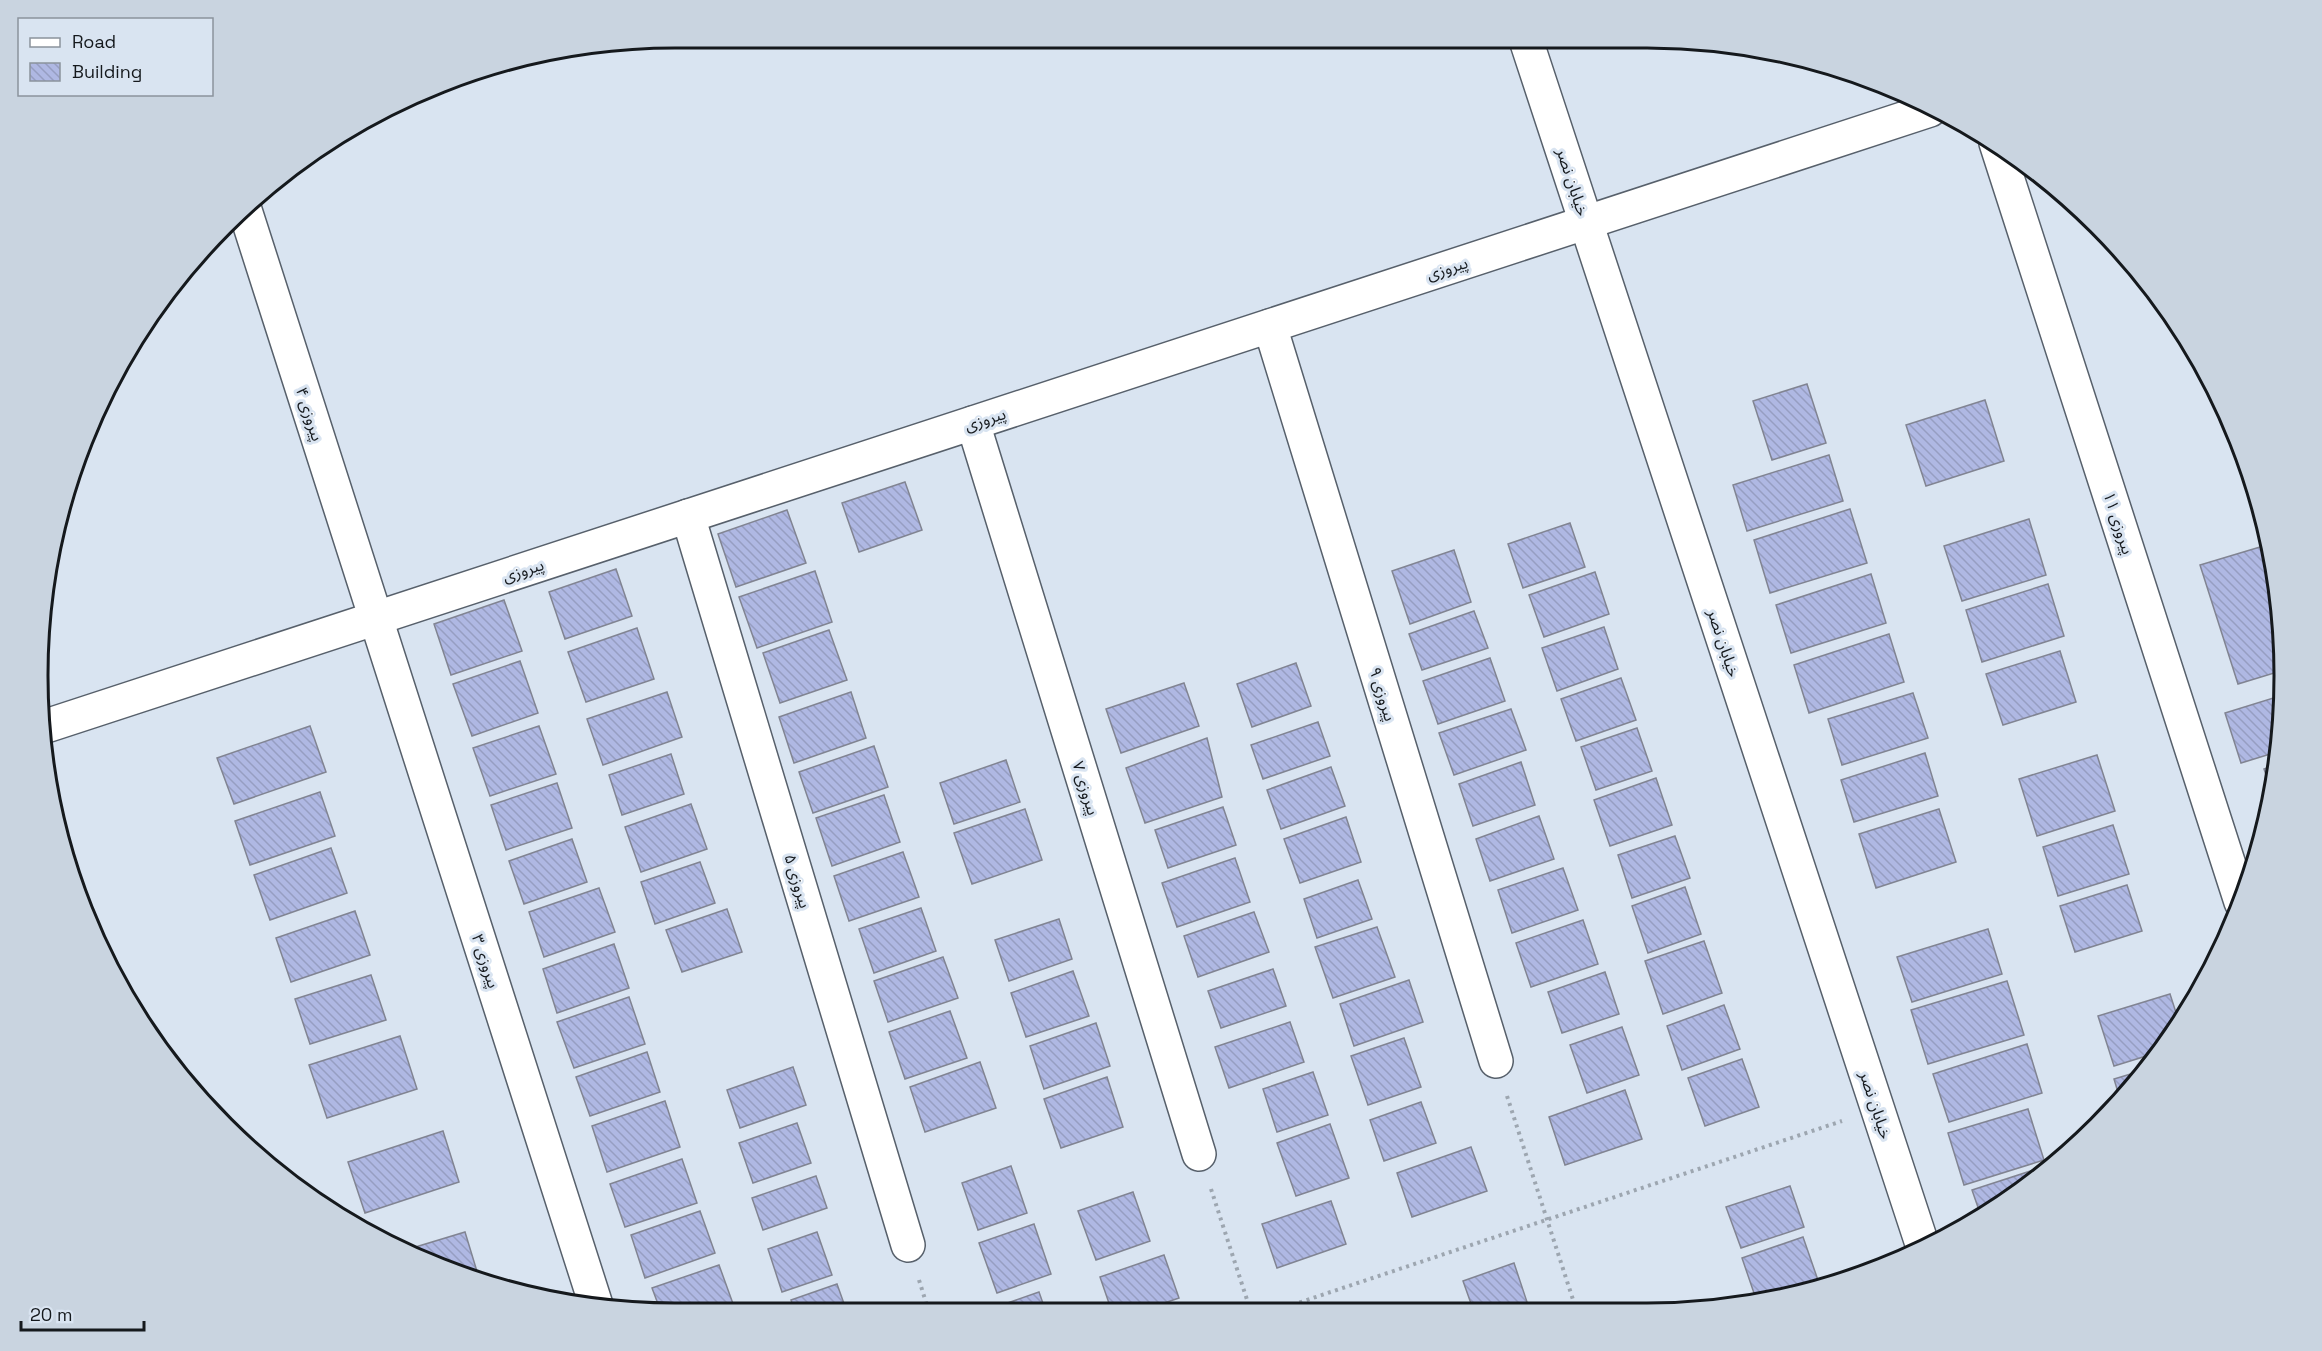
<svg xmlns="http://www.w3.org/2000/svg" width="2322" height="1351" font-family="'Space Grotesk','Noto Sans Arabic',sans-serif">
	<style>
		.building { fill: url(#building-back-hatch); stroke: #818492; stroke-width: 1.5 }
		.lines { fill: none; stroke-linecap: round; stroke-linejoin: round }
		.minor-casing { stroke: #57606b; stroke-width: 36 }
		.path { stroke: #9da6b0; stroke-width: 4; stroke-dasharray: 3 4.5; stroke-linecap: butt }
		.minor { stroke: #fff; stroke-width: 33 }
		.labels { text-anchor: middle; stroke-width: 6; stroke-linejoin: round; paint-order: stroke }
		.street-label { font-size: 16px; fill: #15191d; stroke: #d9e4f1 }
		.rim { fill: none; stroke: #15191d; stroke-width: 3 }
	</style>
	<defs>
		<pattern id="building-back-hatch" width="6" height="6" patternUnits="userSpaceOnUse" patternTransform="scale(1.5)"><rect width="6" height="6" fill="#afb8e3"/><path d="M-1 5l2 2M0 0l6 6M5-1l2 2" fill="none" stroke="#969ec2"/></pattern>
	</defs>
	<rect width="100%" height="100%" fill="#d9e4f1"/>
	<g class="building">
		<polygon points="1807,384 1826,443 1772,460 1753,401"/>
		<polygon points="1985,400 2004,461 1926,486 1906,425"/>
		<polygon points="1829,455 1843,501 1747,531 1733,485"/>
		<polygon points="905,482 922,530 859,552 842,503"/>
		<polygon points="1850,509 1867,563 1770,593 1754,540"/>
		<polygon points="787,510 806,563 736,587 718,534"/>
		<polygon points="2029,519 2046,575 1962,601 1944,546"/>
		<polygon points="1570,523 1585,567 1523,588 1508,544"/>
		<polygon points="2270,544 2284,670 2238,684 2200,565"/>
		<polygon points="1454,550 1471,602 1410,624 1392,571"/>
		<polygon points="616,569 632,616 565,639 549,592"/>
		<polygon points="815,571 832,622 757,648 739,597"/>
		<polygon points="1595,572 1609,614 1544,637 1529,595"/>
		<polygon points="1871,574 1886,623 1791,653 1776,605"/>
		<polygon points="2048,584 2064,636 1982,662 1966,610"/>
		<polygon points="504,600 522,651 451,675 434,624"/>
		<polygon points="1474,611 1488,648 1422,670 1409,634"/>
		<polygon points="1604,627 1618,669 1557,691 1542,648"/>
		<polygon points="637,628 654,679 586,702 568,652"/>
		<polygon points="829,630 847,680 780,703 763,653"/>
		<polygon points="1889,634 1904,682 1809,713 1794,665"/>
		<polygon points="2060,651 2076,702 2003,725 1986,674"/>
		<polygon points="1490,658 1505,701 1438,724 1423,681"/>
		<polygon points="520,661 538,713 472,736 453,684"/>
		<polygon points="1296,663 1311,706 1252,727 1237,684"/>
		<polygon points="1621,678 1636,720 1576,741 1561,699"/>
		<polygon points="1184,683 1199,726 1121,753 1106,709"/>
		<polygon points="667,692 682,737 603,765 587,719"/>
		<polygon points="851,692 866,738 794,763 779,717"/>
		<polygon points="1913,693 1928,738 1842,765 1828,719"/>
		<polygon points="2283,695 2277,752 2241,763 2225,713"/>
		<polygon points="1511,709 1526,750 1454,775 1439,733"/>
		<polygon points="1318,722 1330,756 1263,779 1251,745"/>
		<polygon points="310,726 326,772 234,804 217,758"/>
		<polygon points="539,726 556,774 490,796 473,748"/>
		<polygon points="1637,728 1652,771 1596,790 1581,747"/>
		<polygon points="1207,738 1222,797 1145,823 1126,768"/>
		<polygon points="874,746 888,787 813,813 799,772"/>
		<polygon points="1925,753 1938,796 1854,822 1841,780"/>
		<polygon points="671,754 684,794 622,815 609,775"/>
		<polygon points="2097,755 2115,811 2037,836 2019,779"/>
		<polygon points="1006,760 1020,802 954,824 940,783"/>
		<polygon points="1521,762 1535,805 1473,826 1459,784"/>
		<polygon points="2276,765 2273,795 2264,769"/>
		<polygon points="1331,767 1345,806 1281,829 1267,790"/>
		<polygon points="1656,778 1672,825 1610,846 1594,800"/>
		<polygon points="557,783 572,828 506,850 491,805"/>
		<polygon points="320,792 335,836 250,865 235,821"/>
		<polygon points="884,795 900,842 832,866 816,818"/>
		<polygon points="691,804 707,849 641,872 625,827"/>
		<polygon points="1223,807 1236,845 1168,868 1155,830"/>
		<polygon points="1025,809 1042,860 972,884 954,833"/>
		<polygon points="1939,809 1956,862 1876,888 1859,834"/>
		<polygon points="1539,816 1554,859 1490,881 1476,839"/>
		<polygon points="1346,817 1361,862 1300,883 1284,839"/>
		<polygon points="2113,825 2129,874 2058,896 2043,847"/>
		<polygon points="1675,836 1690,878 1632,898 1618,855"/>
		<polygon points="572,839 587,882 524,904 509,861"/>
		<polygon points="331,848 347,893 270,920 254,875"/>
		<polygon points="903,852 919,897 849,921 834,876"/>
		<polygon points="1235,858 1250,902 1177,927 1162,883"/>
		<polygon points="700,862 715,903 655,924 641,882"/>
		<polygon points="1563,868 1578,910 1512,933 1498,890"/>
		<polygon points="1358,880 1372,919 1317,938 1304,899"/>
		<polygon points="2127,885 2142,931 2075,952 2060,906"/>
		<polygon points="1685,887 1701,934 1648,953 1632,906"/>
		<polygon points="599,888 615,932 544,957 529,912"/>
		<polygon points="921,908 936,951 874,973 859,929"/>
		<polygon points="727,909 742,952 682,972 666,930"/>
		<polygon points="355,911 370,955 291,982 276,938"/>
		<polygon points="1254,912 1269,952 1198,977 1184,936"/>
		<polygon points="1059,919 1072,959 1009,981 995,940"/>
		<polygon points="1583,920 1598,964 1531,987 1516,943"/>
		<polygon points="1377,927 1395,977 1333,998 1315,947"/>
		<polygon points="1988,929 2002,974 1912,1002 1897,957"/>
		<polygon points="1704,941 1722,993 1663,1014 1645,961"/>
		<polygon points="614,944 629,988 557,1013 543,969"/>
		<polygon points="943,957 958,998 888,1022 874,981"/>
		<polygon points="1273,969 1286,1006 1221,1028 1208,991"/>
		<polygon points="1073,971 1089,1016 1026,1037 1011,993"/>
		<polygon points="1605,972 1619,1014 1562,1033 1548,992"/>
		<polygon points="371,975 386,1020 310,1044 295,999"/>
		<polygon points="1409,980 1423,1022 1354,1046 1340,1004"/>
		<polygon points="2007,981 2024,1035 1928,1064 1911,1010"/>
		<polygon points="2170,994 2180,1025 2177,1030 2159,1052 2114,1066 2098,1016"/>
		<polygon points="629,997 645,1044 574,1068 557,1022"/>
		<polygon points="1724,1005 1740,1049 1682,1070 1667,1026"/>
		<polygon points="950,1011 967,1058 905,1079 889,1032"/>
		<polygon points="1290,1022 1304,1062 1229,1088 1215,1047"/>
		<polygon points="1096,1023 1110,1066 1044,1089 1030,1046"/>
		<polygon points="1622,1027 1639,1075 1587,1093 1570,1045"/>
		<polygon points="400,1036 417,1089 327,1118 309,1065"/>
		<polygon points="1404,1038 1421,1087 1368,1105 1351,1056"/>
		<polygon points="2027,1044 2042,1093 1949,1122 1933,1074"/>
		<polygon points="647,1052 660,1092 590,1116 576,1077"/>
		<polygon points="1742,1059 1759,1107 1705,1126 1688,1078"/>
		<polygon points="980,1062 996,1108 925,1132 910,1087"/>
		<polygon points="793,1067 806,1105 740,1128 727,1090"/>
		<polygon points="2144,1070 2120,1099 2114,1079"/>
		<polygon points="1313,1072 1328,1115 1277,1132 1263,1089"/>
		<polygon points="1107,1077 1123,1127 1061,1148 1044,1099"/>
		<polygon points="1625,1090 1642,1139 1565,1165 1549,1117"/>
		<polygon points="665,1101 680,1147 607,1172 592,1126"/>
		<polygon points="1421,1102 1436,1143 1384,1161 1370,1120"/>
		<polygon points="2028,1109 2044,1160 1964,1185 1948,1133"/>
		<polygon points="797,1123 811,1163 753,1183 739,1143"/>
		<polygon points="1330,1124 1349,1178 1296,1196 1277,1143"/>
		<polygon points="443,1131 459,1182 365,1213 348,1162"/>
		<polygon points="1471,1147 1487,1191 1412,1217 1397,1173"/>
		<polygon points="682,1159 697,1203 625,1227 610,1184"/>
		<polygon points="1011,1166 1027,1213 978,1230 962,1183"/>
		<polygon points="2046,1166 1981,1216 1972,1190"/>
		<polygon points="816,1176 827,1208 763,1230 752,1198"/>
		<polygon points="1790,1186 1804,1227 1741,1248 1726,1207"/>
		<polygon points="1133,1192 1150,1241 1096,1260 1078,1211"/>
		<polygon points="1331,1201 1346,1244 1277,1268 1262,1224"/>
		<polygon points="700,1211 715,1253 645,1278 631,1235"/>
		<polygon points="1034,1224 1051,1274 997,1293 979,1243"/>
		<polygon points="465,1232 479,1278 470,1280 409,1249"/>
		<polygon points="817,1232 832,1275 782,1292 768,1249"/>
		<polygon points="1803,1237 1820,1286 1756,1299 1742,1258"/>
		<polygon points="1164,1255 1179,1298 1138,1312 1112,1312 1100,1277"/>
		<polygon points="1514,1263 1530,1311 1474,1312 1463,1281"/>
		<polygon points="719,1265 736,1312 661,1312 652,1288"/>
		<polygon points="837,1284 847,1312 795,1312 791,1300"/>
		<polygon points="1039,1292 1046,1312 982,1312"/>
	</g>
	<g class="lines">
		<defs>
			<g id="minor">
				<polyline points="1526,40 1923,1247"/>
				<polyline points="1996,143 2241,902"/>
				<polyline points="244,207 596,1305"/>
				<polyline points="1270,326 1496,1061"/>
				<polyline points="973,423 1199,1154"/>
				<polyline points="688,516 908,1245"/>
				<polyline points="40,728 1930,110"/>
			</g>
		</defs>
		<use href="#minor" class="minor-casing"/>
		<g class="path">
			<polyline points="1507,1096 1577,1312"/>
			<polyline points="1211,1189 1251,1312"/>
			<polyline points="919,1280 929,1312"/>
			<polyline points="1271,1312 1842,1121"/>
		</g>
		<use href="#minor" class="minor"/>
	</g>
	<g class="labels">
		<g class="street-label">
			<text transform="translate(1573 182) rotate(72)" y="6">خیابان نصر</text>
			<text transform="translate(1447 268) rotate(-18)" y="6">پیروزی</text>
			<text transform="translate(310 414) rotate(72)" y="6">پیروزی ۴</text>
			<text transform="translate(985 419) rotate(-18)" y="6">پیروزی</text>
			<text transform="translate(2119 523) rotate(72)" y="6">پیروزی ۱۱</text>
			<text transform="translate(523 570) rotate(-18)" y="6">پیروزی</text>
			<text transform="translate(1724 643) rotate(72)" y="6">خیابان نصر</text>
			<text transform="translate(1383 694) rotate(73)" y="6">پیروزی ۹</text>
			<text transform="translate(1086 788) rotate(73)" y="6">پیروزی ۷</text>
			<text transform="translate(798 881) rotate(73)" y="6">پیروزی ۵</text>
			<text transform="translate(486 961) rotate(72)" y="6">پیروزی ۳</text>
			<text transform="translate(1876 1105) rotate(72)" y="6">خیابان نصر</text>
		</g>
	</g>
	<path d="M0 0H2322V1351H0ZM675 48H1647A627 627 0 0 1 2274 675V676A627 627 0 0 1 1647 1303H675A627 627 0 0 1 48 676V675A627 627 0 0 1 675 48Z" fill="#c9d4e0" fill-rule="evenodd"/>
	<path class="rim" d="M675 48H1647A627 627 0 0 1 2274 675V676A627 627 0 0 1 1647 1303H675A627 627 0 0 1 48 676V675A627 627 0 0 1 675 48Z"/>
	<rect x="18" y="18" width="195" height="78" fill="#d9e4f1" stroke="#8b939c" stroke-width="1.5"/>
	<rect x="30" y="38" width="30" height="9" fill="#ffffff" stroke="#8b939c" stroke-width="1.5"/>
	<text x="72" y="48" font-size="18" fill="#15191d">Road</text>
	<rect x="30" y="63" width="30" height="18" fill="url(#building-back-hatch)" stroke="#8b939c" stroke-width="1.5"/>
	<text x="72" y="78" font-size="18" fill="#15191d">Building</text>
	<path d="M21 1321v9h123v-9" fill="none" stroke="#15191d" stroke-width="3"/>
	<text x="30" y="1321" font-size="18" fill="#15191d" stroke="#d9e4f1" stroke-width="4.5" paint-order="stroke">20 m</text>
</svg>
